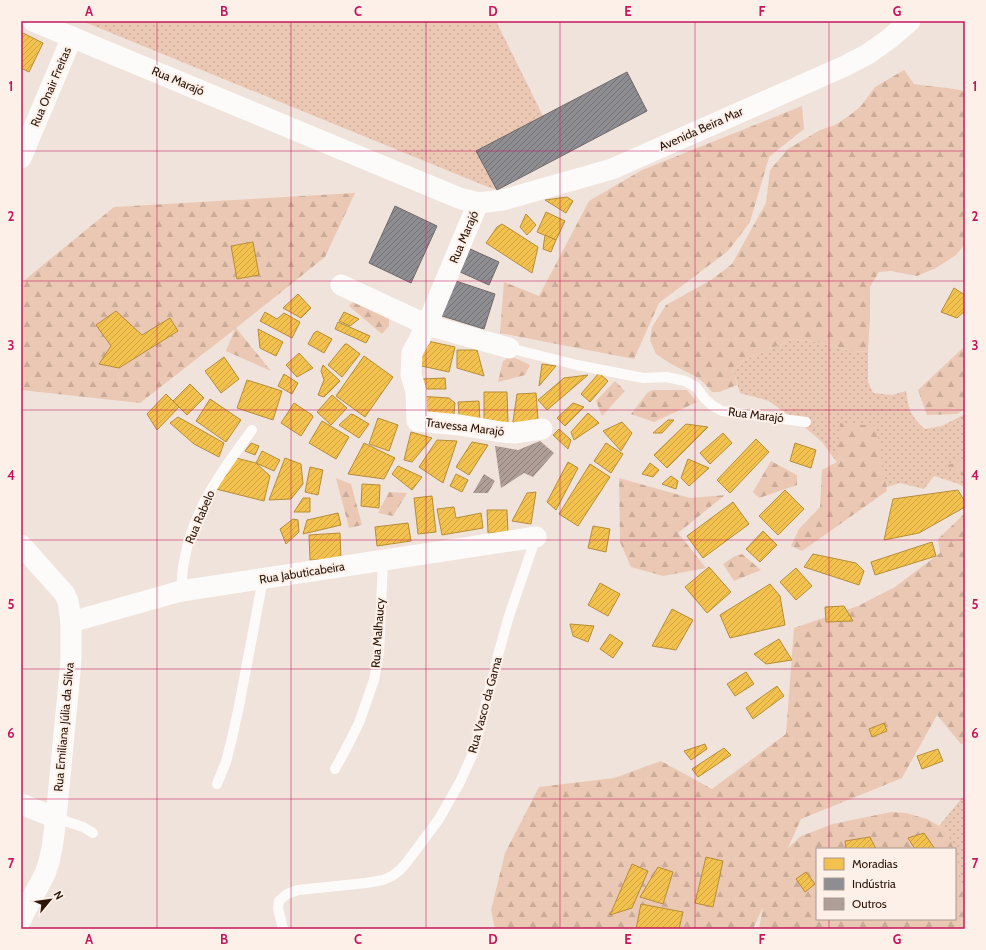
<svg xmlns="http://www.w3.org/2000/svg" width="986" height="950" font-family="Cabin,sans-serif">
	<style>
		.grass { fill: url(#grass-dots) }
		.forest { fill: url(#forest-firs) }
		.homes { fill: url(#homes-hatch); stroke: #b68d39 }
		.industry { fill: url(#industry-hatch); stroke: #6f6969 }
		.building { fill: url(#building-hatch) }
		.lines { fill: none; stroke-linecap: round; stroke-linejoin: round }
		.lane { stroke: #fdfbfa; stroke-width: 10 }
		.street { stroke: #fdfbfa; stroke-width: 21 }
		.grid { fill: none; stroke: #c2185b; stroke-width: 1; stroke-opacity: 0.55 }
		.labels { text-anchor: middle; stroke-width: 4; stroke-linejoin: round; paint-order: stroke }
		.street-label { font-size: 12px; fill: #2a1508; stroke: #fdf0e9 }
		.neatline { fill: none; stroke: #c2185b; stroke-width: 1.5 }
		.grid-label { font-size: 13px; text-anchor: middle; font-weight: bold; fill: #c2185b }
	</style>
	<defs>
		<pattern id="grass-dots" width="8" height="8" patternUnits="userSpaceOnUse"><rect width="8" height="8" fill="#ebc8b3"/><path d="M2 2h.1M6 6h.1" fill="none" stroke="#caab98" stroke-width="1.8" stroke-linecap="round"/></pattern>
		<pattern id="forest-firs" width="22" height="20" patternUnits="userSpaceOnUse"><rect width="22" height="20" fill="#ebc8b3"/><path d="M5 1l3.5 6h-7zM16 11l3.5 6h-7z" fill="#caab98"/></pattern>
		<pattern id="homes-hatch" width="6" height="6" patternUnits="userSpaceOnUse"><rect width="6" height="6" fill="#f2c14e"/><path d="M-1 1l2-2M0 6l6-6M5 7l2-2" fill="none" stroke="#d0a543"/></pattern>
		<pattern id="industry-hatch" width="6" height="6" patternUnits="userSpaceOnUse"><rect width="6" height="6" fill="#8d8d92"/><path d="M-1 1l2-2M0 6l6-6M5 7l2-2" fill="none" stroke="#737275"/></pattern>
		<pattern id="building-hatch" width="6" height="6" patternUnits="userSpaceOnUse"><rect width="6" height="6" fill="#af9d97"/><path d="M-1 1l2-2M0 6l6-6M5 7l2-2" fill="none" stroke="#8f7f79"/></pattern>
	</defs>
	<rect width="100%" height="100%" fill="#f0e3db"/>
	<g class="grass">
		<polygon points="82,21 496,21 543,116 477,151 497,190 483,185"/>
		<path d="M794,339L822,343L853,352L868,351V381L873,393L892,395L906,391C909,409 910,416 925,429L942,426L965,414V487L956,483L934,476L924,489L900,483L881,489L850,480L822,442L801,424L769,401L740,393L733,370L746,359Z"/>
		<polygon points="965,794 965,902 955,849 954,849 946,830 939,826"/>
	</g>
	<g class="forest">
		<path d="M904,70L914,84C931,87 948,87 965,91V244L956,255L936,268L917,276L891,271L879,272L870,287V317L868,351L853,352L822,343L794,339L746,359L733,370L737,385C729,388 721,393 712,392L703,382L695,376L671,364L656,354L650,340L652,327L666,305L711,280L732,264L766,203L770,170L788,149L820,130L835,125L850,115L861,106L875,87Z"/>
		<polygon points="802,106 804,129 769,157 750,222 728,251 659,303 634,359 500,333 504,282 539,296 589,201 642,170"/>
		<polygon points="355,193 325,257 236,328 271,371 226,351 235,329 140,403 21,390 21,283 114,207"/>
		<polygon points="354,301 389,317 389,326 382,334 349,306"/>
		<polygon points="965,346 965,409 957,414 927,415 918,390"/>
		<polygon points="511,356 530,365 525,375 498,382 503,361"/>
		<polygon points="615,381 625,391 602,416 596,401"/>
		<polygon points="653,390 687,390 697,402 654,422 631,414 648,392"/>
		<polygon points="840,423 876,426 887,491 802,551 791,546 799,529 820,507 822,470 837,462"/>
		<polygon points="965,459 965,477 945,466"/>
		<polygon points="771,461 797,475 797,485 759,498 753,492"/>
		<polygon points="336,478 351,484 362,525 349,528"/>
		<polygon points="619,478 690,498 725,495 678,533 706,568 663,576 631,567 620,542"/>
		<polygon points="389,492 407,493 393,516 378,513"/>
		<polygon points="965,513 965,743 961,744 937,715 902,778 801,819 788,848 801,836 833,824 891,812 906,813 927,819 946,830 954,849 817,849 817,919 955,919 955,851 956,854 965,902 965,929 759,929 763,907 753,929 495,929 491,910 505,853 539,787 614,778 661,761 712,789 786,734 794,628 858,606 895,587 940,553 938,539"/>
		<polygon points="742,554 761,570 734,581 723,564 735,556"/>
	</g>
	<g class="homes">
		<polygon points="21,32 43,43 29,72 21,68"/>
		<polygon points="567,197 573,201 566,213 545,200"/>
		<polygon points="546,212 565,221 556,240 537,232"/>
		<polygon points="526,214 536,225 527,235 520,227"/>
		<polygon points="502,224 538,247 532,273 486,243 497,227"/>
		<polygon points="545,235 556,240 551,252 543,249"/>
		<polygon points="253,242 259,275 237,279 231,246"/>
		<polygon points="954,288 965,295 965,311 957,318 941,312"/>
		<polygon points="298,294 311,308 301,318 283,308"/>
		<polygon points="116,311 142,335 170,318 178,331 119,368 99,364 111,346 96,325"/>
		<polygon points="265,312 277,319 284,313 300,322 292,338 260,321"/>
		<polygon points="344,312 359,319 350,326 339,321"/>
		<polygon points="338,322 370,336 366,343 335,329"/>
		<polygon points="258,329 283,342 276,356 260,348"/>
		<polygon points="317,331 332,339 324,353 308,344 314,333"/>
		<polygon points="423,340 455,347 449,372 417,365"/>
		<polygon points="345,344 347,344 360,354 342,377 328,365"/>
		<polygon points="457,350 477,350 484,376 457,368"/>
		<polygon points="299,353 313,368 297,377 286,365"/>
		<polygon points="364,356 393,377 365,417 336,396"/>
		<polygon points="224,357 239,379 221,393 205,371"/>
		<polygon points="542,364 556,366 539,386"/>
		<polygon points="323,365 340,381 324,397 318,395 324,380 321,371"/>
		<polygon points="599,373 608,381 590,402 581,394"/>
		<polygon points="284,374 298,383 292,394 278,386"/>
		<polygon points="588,375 547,410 538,400 564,378"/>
		<polygon points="445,378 446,389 422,389 422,379"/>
		<polygon points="247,380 282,391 273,420 237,408"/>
		<polygon points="190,384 204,398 187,415 173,401"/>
		<polygon points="484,392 507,392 508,423 484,423"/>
		<polygon points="536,393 538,419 512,428 517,394"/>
		<polygon points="166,394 179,407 157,430 147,414"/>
		<polygon points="332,395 347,408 331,425 317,412"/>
		<polygon points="418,396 449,398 455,403 453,424 416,421"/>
		<polygon points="210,399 241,420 226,442 196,421"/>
		<polygon points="479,401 480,423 460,425 458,402"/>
		<polygon points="294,403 312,415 313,417 301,436 281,423"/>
		<polygon points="573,403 584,407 565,426 557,418"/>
		<polygon points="588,413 599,423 574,440 571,432"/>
		<polygon points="351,414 354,415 369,424 359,438 339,425"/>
		<polygon points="178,417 224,443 219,457 194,444 170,423"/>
		<polygon points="378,418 398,425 389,451 369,444"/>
		<polygon points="668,420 674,420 662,433 653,433"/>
		<polygon points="322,421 349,437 336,459 309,443"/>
		<polygon points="622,422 632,433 621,451 603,431"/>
		<polygon points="686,424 708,427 667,468 654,455"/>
		<polygon points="559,429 571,440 568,449 553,435"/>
		<polygon points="411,432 432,438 412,462 404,460"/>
		<polygon points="723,433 732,443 710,464 700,453"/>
		<polygon points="756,439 769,452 730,493 717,480"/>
		<polygon points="437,440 457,441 443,483 419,467"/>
		<polygon points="472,442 488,445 469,475 456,467"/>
		<polygon points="251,443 259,446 255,455 245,451"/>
		<polygon points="364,443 395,458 384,479 348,474"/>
		<polygon points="606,443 623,454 611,473 594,461"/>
		<polygon points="795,443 816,450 811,468 790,461"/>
		<polygon points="262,451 280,460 274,471 256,463"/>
		<polygon points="236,458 256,463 270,476 264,501 216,489"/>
		<polygon points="285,458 301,464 303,484 291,499 269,500"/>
		<polygon points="688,459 709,468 689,486 681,478"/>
		<polygon points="568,462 578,468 556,510 547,502"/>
		<polygon points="650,463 659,470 653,477 642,474"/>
		<polygon points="590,464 610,477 578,526 559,514"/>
		<polygon points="398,466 422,477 412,490 392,474"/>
		<polygon points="310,467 323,470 318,495 305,492"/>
		<polygon points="456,474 468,480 462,492 450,486"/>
		<polygon points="671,476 678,481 676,489 662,484"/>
		<polygon points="362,484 380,485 379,508 361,506"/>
		<polygon points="785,490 804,509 778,535 759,516"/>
		<polygon points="958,490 965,502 965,507 919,533 884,540 893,499"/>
		<polygon points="536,492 531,524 512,521 527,493"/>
		<polygon points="432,496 436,532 418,534 414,498"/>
		<polygon points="303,498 310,498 310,512 294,512"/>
		<polygon points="733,502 749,524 703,558 687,536"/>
		<polygon points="454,507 456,518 481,513 483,528 442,535 437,509"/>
		<polygon points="487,510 507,510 508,532 488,533"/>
		<polygon points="338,513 341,525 303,534 307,520"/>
		<polygon points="293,519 298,520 299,532 286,544 280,529"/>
		<polygon points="408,523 411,541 377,546 375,527"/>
		<polygon points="593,526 610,529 606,552 588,548"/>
		<polygon points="763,531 777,545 760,562 746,549"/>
		<polygon points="340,533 341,559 310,560 309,535"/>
		<polygon points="932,542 936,556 875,575 871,562"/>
		<polygon points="813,554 856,563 864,571 859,585 804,567"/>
		<polygon points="709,567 731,592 707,613 685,587"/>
		<polygon points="796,568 812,586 796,600 780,582"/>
		<polygon points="600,583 620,594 608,616 588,605"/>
		<polygon points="770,584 780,596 785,625 730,638 720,615"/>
		<polygon points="844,606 853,621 826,622 825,607"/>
		<polygon points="672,609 693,620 676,650 652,646"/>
		<polygon points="570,624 594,626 588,642 573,636"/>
		<polygon points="610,634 623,643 613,658 600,649"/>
		<polygon points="779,639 792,660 766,664 754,654"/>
		<polygon points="746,672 754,684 735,696 727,684"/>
		<polygon points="777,686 784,696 753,719 746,708"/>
		<polygon points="884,723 887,731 872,737 869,729"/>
		<polygon points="705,744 707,749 691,760 684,751"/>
		<polygon points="724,748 731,755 698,777 692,769"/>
		<polygon points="938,749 943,761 922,769 917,756"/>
		<polygon points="924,833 935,849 915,849 908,838"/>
		<polygon points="870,837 876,849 846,849 845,841"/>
		<polygon points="706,857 723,861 713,907 695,903"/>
		<polygon points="632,864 648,871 632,908 610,915"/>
		<polygon points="658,867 673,872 663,904 640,897"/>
		<polygon points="806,872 815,884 805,892 796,879"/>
		<polygon points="641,904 683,912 679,929 636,929"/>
	</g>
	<g class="industry">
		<polygon points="627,72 647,111 497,190 476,151"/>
		<polygon points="395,206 437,226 411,283 369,263"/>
		<polygon points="468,248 499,262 489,285 458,271"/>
		<polygon points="450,279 495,294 484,329 439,315"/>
	</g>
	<g class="building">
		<polygon points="540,441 554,453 533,477 524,473 501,488 495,446 518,450"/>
		<polygon points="484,474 495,481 488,493 473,493"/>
	</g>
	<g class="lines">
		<g class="lane">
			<polyline points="509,348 577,365 643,378 666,377 685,381 696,387 705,399 713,406 722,411 806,422"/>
			<path d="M181,591C182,580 182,568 185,557C194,508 223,469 252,430"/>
			<polyline points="335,769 348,745 359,723 374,680 379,653 383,560"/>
			<polyline points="217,784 226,762 232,738 239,706 263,579"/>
			<polyline points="56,818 83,827 93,833"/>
			<polyline points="283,929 278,908 279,901 287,894 298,890 366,883 383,880 392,876 400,870 407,862 439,819 460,782 474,751 501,644 509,616 536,537"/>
		</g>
		<g class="street">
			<polyline points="33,21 459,198 478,203 503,200 612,169 845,66 868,54 889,39 910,21"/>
			<polyline points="21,158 72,37"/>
			<polyline points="478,203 427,325 412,353 411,375 416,391 417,421 460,425 501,432 514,433 542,429"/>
			<polyline points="341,285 427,325 509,348"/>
			<polyline points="21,545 64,593 68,601 71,622 71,656 70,672 56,818 52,848 49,862 45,874 25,911 21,920"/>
			<polyline points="71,622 181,591 536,537"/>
			<polyline points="21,804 56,818"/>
		</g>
	</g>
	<path class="grid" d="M157,21V929M291,21V929M426,21V929M560,21V929M695,21V929M829,21V849M21,151H965M21,281H965M21,410H965M21,540H965M21,669H965M21,799H965M829,919V929"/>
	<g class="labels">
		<g class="street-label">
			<text transform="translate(178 81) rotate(23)" y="4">Rua Marajó</text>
			<text transform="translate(51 87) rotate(-67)" y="4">Rua Onair Freitas</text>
			<text transform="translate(701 129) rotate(-24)" y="4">Avenida Beira Mar</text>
			<text transform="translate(464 237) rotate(-67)" y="4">Rua Marajó</text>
			<text transform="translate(756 415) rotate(7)" y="4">Rua Marajó</text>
			<text transform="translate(465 427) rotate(7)" y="4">Travessa Marajó</text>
			<text transform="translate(200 517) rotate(-67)" y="4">Rua Rabelo</text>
			<text transform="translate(302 573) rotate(-9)" y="4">Rua Jabuticabeira</text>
			<text transform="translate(378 633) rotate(-86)" y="4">Rua Malhaucy</text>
			<text transform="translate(485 705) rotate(-75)" y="4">Rua Vasco da Gama</text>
			<text transform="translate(64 727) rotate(-85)" y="4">Rua Emiliana Júlia da Silva</text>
		</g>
	</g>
	<rect width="986" height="950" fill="none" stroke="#fdf0e9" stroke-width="44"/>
	<rect x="816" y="848" width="140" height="72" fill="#fdf0e9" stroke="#a9988f"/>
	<rect x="824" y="858" width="20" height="12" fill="#f2c14e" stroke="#a9988f"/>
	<text x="852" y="868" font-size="12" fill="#2a1508">Moradias</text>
	<rect x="824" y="878" width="20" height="12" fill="#8d8d92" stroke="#a9988f"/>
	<text x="852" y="888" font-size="12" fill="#2a1508">Indústria</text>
	<rect x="824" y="898" width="20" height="12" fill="#af9d97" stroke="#a9988f"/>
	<text x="852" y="908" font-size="12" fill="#2a1508">Outros</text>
	<g transform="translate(50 900) rotate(61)" stroke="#fdf0e9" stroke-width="3" paint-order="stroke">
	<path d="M0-3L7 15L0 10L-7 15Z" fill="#2a1508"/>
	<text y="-6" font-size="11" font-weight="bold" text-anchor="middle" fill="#2a1508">N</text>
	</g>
	<rect x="22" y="22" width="942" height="906" class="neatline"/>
	<g class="grid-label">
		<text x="89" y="16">A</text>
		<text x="224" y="16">B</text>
		<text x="358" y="16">C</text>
		<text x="493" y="16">D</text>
		<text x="628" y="16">E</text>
		<text x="762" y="16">F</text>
		<text x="897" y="16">G</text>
		<text x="11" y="91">1</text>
		<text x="975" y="91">1</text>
		<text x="11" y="221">2</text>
		<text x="975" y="221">2</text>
		<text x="11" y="350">3</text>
		<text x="975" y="350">3</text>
		<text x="11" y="480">4</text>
		<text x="975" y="480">4</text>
		<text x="11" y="609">5</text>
		<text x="975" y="609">5</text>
		<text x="11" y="738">6</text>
		<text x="975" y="738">6</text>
		<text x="11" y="868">7</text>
		<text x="975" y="868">7</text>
		<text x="89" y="944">A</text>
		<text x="224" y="944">B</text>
		<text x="358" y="944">C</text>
		<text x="493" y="944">D</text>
		<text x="628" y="944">E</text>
		<text x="762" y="944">F</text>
		<text x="897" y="944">G</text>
	</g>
</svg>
